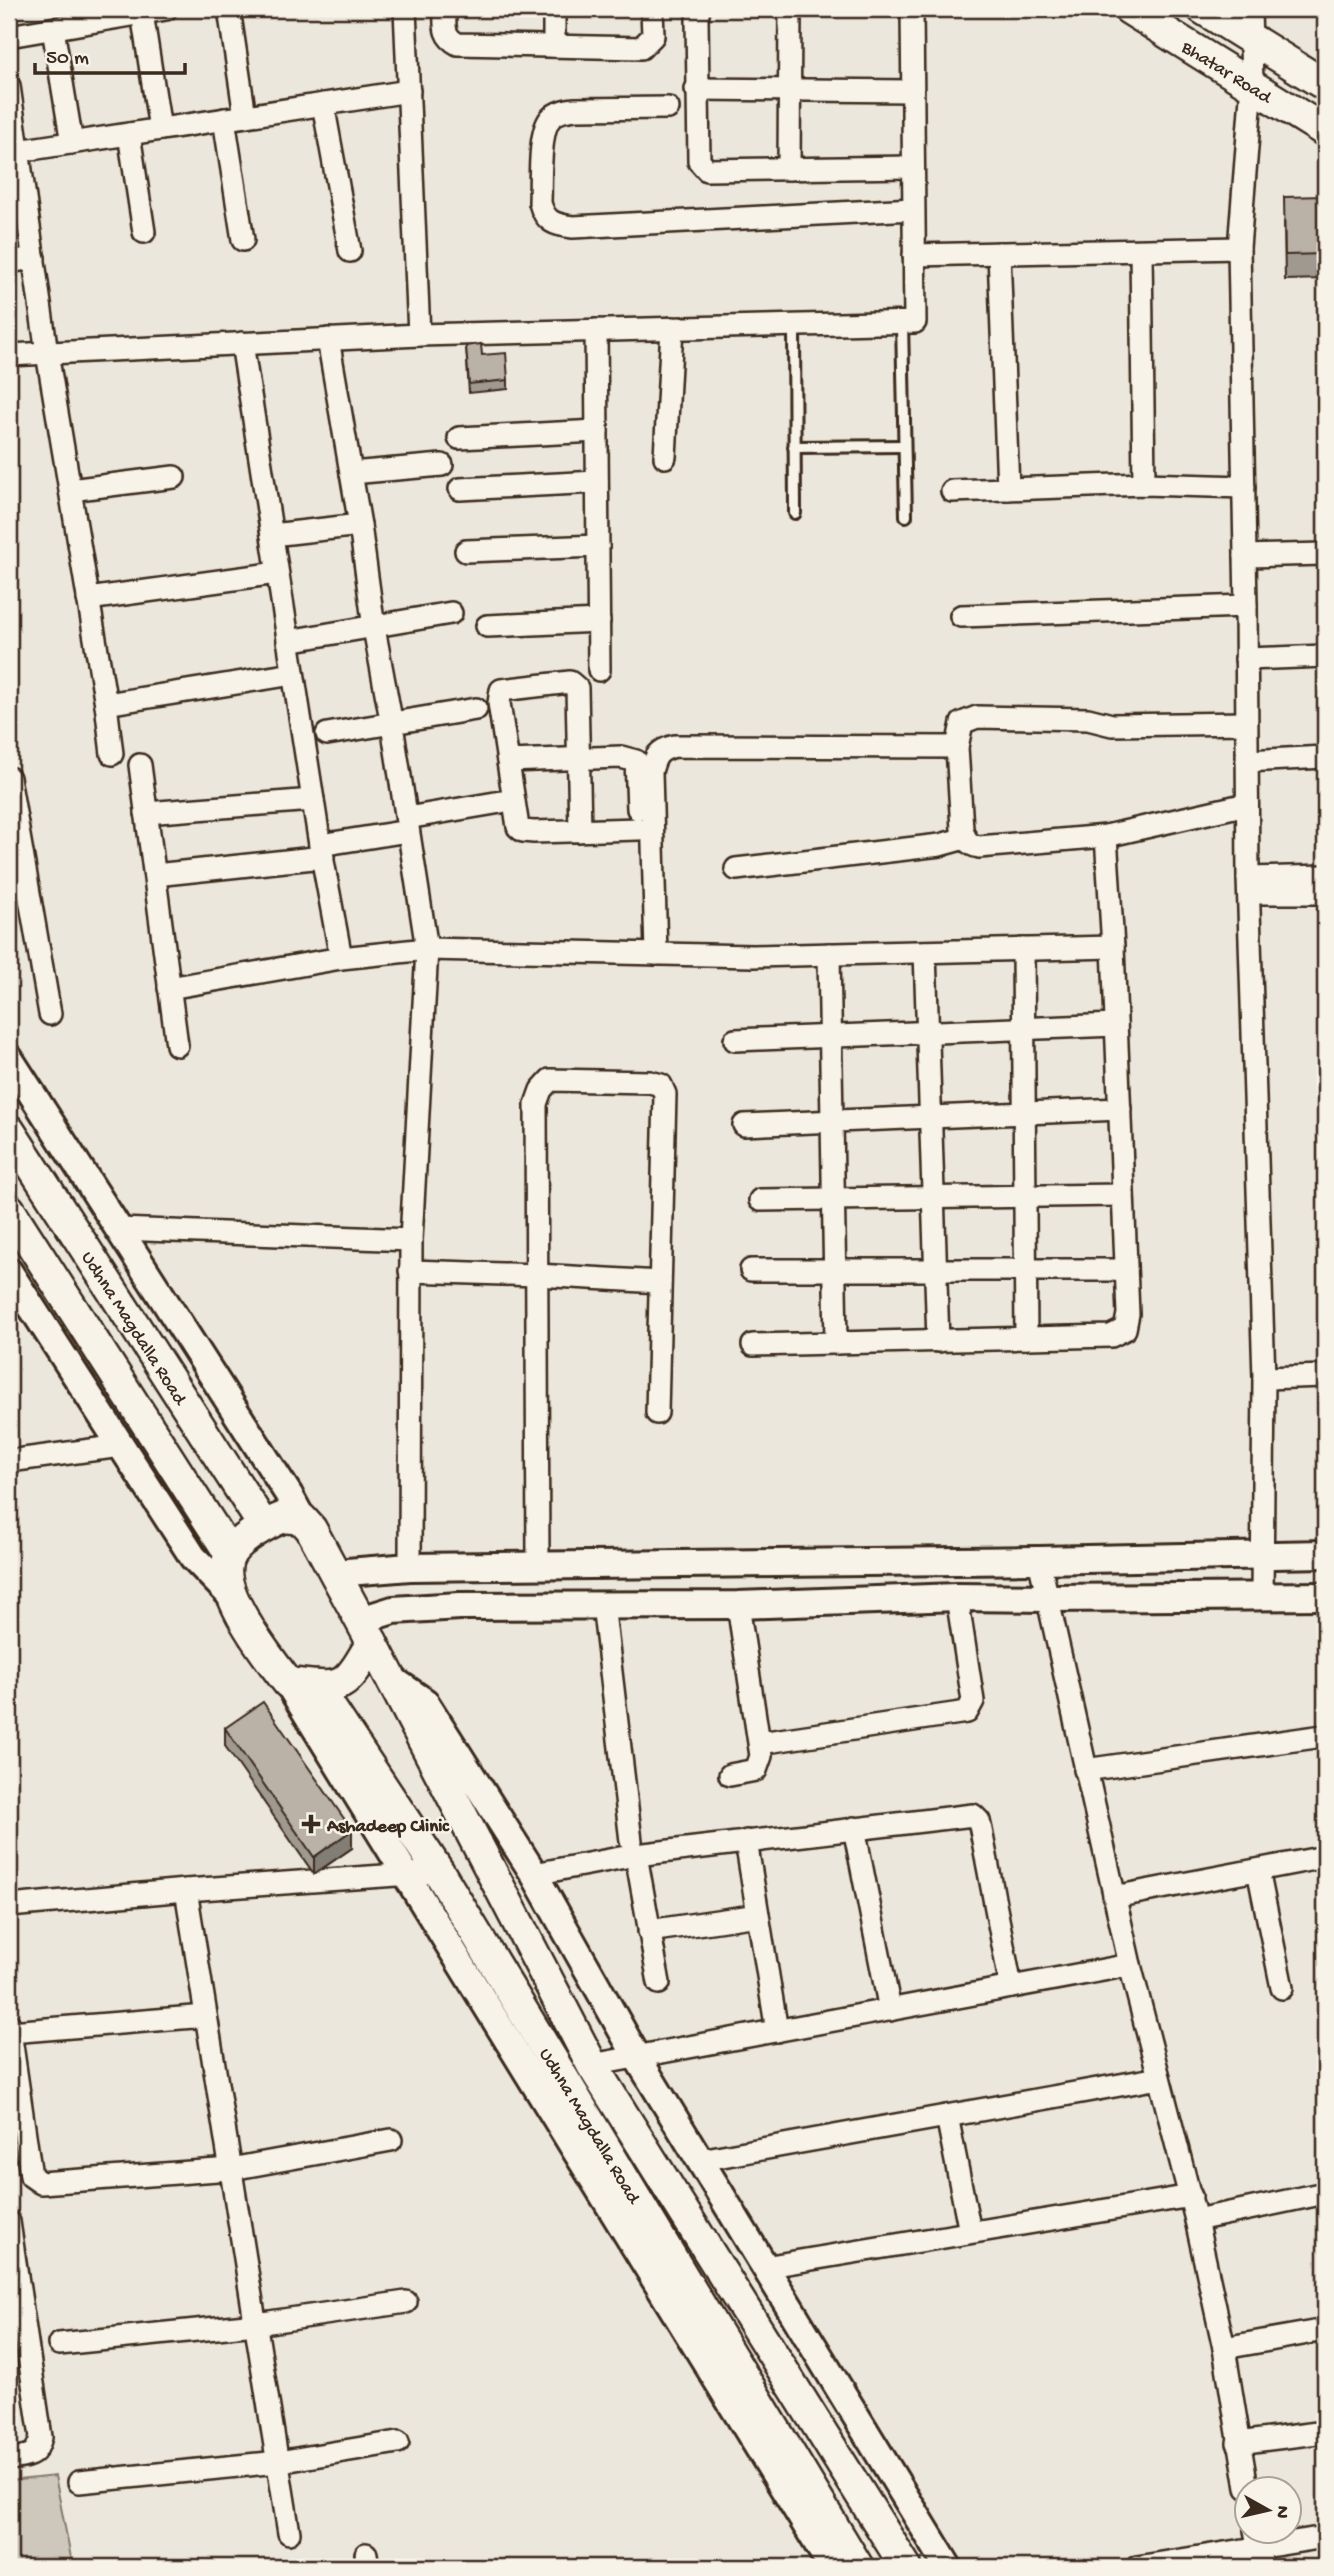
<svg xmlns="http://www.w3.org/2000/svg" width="1334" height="2576" font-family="'Gochi Hand',sans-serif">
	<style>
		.green { fill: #cec8bc; stroke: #84796d; stroke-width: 2 }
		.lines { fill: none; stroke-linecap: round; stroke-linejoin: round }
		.service-casing { stroke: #3b2a1e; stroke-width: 16 }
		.minor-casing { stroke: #3b2a1e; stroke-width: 26 }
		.tertiary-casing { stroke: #3b2a1e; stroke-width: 32 }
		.secondary-casing { stroke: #3b2a1e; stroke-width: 35 }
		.service { stroke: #f7f3e8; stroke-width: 10 }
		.minor { stroke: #f7f3e8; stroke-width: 21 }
		.tertiary { stroke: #f7f3e8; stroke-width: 26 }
		.secondary { stroke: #f7f3e8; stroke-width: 30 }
		.wall { fill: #a09990; stroke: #3b2a1e; stroke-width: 2 }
		.shaded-wall { fill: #827d75; stroke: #3b2a1e; stroke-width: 2 }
		.building { fill: #bab2a7; stroke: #3b2a1e; stroke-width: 2 }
		.poi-dot { fill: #3b2a1e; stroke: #f7f3e8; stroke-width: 2.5 }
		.labels { text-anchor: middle; stroke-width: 5; stroke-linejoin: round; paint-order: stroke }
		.street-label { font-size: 19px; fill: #3b2a1e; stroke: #f7f3e8 }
		.poi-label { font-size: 19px; font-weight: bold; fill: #3b2a1e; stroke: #f7f3e8; text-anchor: start }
	</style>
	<rect width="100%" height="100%" fill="#ece7dc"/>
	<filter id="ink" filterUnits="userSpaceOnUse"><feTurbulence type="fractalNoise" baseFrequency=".0143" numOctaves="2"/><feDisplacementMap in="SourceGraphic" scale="14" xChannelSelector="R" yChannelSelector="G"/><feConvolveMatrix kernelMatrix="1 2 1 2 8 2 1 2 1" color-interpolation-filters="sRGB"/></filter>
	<g filter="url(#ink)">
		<polygon class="green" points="55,2476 72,2563 9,2567 9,2481"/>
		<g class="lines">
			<defs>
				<g id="service">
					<polyline points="902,322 906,516"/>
					<polyline points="794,325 795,513"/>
					<polyline points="794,447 904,446"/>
				</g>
				<g id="minor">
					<polyline points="229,9 245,116"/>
					<polyline points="405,9 419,335"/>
					<path d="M445,9C445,25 442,36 458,44L641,48L653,36L652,9"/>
					<polyline points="554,9 554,46"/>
					<polyline points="699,9 697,19 699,161 707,170 913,167"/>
					<polyline points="1250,9 1252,84 1239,248 1246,606 1248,878 1264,1378 1262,1596"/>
					<polyline points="142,13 160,129"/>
					<polyline points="53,29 72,143"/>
					<polyline points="9,36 166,9"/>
					<polyline points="9,86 47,353 106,704 112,754"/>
					<polyline points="696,89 912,91"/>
					<polyline points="323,104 350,251"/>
					<path d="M668,108L576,109C567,110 557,111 550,119C538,134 541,183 540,203C545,222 555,225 573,227L913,209"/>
					<polyline points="224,119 243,240"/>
					<polyline points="129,134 144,232"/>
					<polyline points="18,151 409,91"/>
					<polyline points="789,169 790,9"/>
					<polyline points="1141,251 1144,484"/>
					<polyline points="999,253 1008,489"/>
					<polyline points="914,255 1239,248"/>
					<polyline points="9,262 34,258"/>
					<polyline points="596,330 599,670"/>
					<polyline points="328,339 360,525 374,628 392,725 427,949 411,1240 410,1567"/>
					<polyline points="242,343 320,845 341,958"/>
					<polyline points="9,355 419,335 915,322 912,9"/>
					<polyline points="459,438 597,431"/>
					<polyline points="665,457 672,328"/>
					<polyline points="351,473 442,465"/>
					<polyline points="460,489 597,482"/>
					<polyline points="70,490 174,477"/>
					<polyline points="952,491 1144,484 1244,487"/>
					<polyline points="272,535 360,525"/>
					<polyline points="466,551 598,546"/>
					<polyline points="1245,556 1325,554"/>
					<polyline points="88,599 277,573"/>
					<polyline points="961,616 1246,606"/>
					<polyline points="487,626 599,621"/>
					<polyline points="288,641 451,613"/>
					<polyline points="1246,659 1325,656"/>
					<polyline points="106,704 293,674"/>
					<path d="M1246,723L1112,725L1088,719L977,717L962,723L957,747L962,829C965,839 968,845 979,847L1106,836L1247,804"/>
					<polyline points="327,734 476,709"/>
					<polyline points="508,761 621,757 636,761 638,809"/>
					<polyline points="1247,761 1325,757"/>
					<polyline points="140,765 177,1045"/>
					<polyline points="9,778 50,1014"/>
					<polyline points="146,813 313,800"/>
					<polyline points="407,818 501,802"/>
					<polyline points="580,831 577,688 570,682 501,690 499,703 518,827 523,831 534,832 639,829"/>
					<polyline points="320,845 408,831"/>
					<polyline points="736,869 940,845 965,838"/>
					<polyline points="155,875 323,857"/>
					<polyline points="1248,878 1325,876"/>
					<polyline points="1249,893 1325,893"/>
					<polyline points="1023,949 1026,1338"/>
					<polyline points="925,952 938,1341"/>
					<path d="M656,954L651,772C655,756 658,750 675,746L957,747"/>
					<polyline points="829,954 836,1343"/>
					<polyline points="169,988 341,958 427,949 753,956 1113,947"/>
					<polyline points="735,1040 1116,1025"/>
					<polyline points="744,1125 1120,1109"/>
					<polyline points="760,1200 1123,1195"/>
					<polyline points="119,1229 411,1240"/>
					<polyline points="751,1270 1126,1270"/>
					<polyline points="410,1271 537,1275 660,1282"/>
					<polyline points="753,1345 1111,1336 1125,1329 1128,1314 1113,947 1106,836"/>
					<polyline points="1264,1378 1325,1376"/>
					<polyline points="9,1461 121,1446"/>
					<polyline points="1039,1560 1130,1965 1196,2220 1325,2193"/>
					<polyline points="538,1566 536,1104 541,1090 550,1080 650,1082 661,1085 665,1094 657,1413"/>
					<polyline points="603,1604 631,1841"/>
					<polyline points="760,1743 967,1712 973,1701 957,1597"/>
					<polyline points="1085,1770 1323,1736"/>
					<polyline points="730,1775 756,1770 761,1756 738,1605"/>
					<polyline points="854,1828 890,2010"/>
					<polyline points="746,1841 777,2031"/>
					<polyline points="636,1855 659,1983"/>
					<polyline points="1258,1870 1282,1988"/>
					<polyline points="534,1874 636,1855 973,1815 979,1821 981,1830 1011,1987"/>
					<polyline points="186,1890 289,2533"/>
					<polyline points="1114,1897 1325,1857"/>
					<polyline points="9,1906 186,1890 439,1872"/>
					<polyline points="649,1931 758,1915"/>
					<polyline points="9,2024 31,2176 41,2183 231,2169 391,2140"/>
					<polyline points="10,2032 206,2016"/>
					<polyline points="592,2065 1130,1965"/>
					<polyline points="947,2116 970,2232"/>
					<polyline points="700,2160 1159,2078"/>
					<polyline points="1196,2220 1224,2348 1247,2488"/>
					<path d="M9,2222L41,2437C36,2458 28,2456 9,2459"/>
					<polyline points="764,2267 1191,2196"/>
					<polyline points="59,2344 256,2324 406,2302"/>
					<polyline points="1224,2348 1325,2330"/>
					<polyline points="1238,2443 1325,2432"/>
					<polyline points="79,2482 278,2462 398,2442"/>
					<polyline points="1255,2530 1262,2567"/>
					<polyline points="366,2554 368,2567"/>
					<polyline points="1137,2567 1325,2537"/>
				</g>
				<g id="tertiary">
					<polyline points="9,1058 289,1495 302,1519"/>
					<polyline points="9,1272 193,1557 232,1597"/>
					<polyline points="335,1573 410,1567 1039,1560 1325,1554"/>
					<polyline points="361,1620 393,1610 460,1606 738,1605 957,1597 1047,1598 1325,1596"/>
					<polyline points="390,1678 425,1702 534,1874 637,2057 948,2567"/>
					<polyline points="288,1683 832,2567"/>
				</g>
				<g id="secondary">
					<path id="s1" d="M1129,9L1325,131"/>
					<polyline points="1203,9 1325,85"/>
					<path id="s2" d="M9,1130L263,1525"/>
					<polyline points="9,1209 230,1554"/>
					<path d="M284,1517L302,1519L311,1529L372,1642C343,1692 344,1689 288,1683C269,1658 210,1585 231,1553C241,1538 268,1523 284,1517Z"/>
					<polyline points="372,1642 592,2065 906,2567"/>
					<path id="s3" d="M316,1686L439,1872L858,2567"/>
				</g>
			</defs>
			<use href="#service" class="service-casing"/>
			<use href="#minor" class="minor-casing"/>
			<use href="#tertiary" class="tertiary-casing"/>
			<use href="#secondary" class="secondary-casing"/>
			<use href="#service" class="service"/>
			<use href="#minor" class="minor"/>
			<use href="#tertiary" class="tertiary"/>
			<use href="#secondary" class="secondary"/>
		</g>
		<g class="wall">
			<polygon points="1325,196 1325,279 1285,280 1284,222"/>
			<polygon points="466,346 482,355 508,380 508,389 469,393"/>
			<polygon points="225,1728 352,1848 314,1874 225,1746"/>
		</g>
		<polygon class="shaded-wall" points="352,1830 352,1848 314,1874 314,1857"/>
		<g class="building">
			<polygon points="1325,196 1325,254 1285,255 1284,197"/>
			<polygon points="481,344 482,355 506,353 508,380 469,384 466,346"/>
			<polygon points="263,1702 352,1830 314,1857 225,1728"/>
		</g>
	</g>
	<path class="poi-dot" d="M307.5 1813.5h7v7h7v7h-7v7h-7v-7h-7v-7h7z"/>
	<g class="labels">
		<g class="street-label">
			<text dy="7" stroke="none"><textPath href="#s1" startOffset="116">Bhatar Road</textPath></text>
			<text dy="7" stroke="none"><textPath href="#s2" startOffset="234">Udhna Magdalla Road</textPath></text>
			<text dy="7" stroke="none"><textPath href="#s3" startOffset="518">Udhna Magdalla Road</textPath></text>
		</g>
		<g class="poi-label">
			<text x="327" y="1831">Ashadeep Clinic</text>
		</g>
	</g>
	<rect width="1334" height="2576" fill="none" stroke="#f7f3e8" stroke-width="35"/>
	<rect x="18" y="18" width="1299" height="2541" fill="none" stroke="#3b2a1e" stroke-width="2.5" filter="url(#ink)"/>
	<g transform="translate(1268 2510) rotate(98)"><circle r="33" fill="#f7f3e8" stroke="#aca397" stroke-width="2"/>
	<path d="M0-5L12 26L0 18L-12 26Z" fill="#3b2a1e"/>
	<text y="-10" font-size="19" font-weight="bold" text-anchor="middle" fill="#3b2a1e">N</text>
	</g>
	<path d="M35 63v10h150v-10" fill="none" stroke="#3b2a1e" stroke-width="3.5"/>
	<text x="46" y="63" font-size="21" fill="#3b2a1e" stroke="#f7f3e8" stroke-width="5" paint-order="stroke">50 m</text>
</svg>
